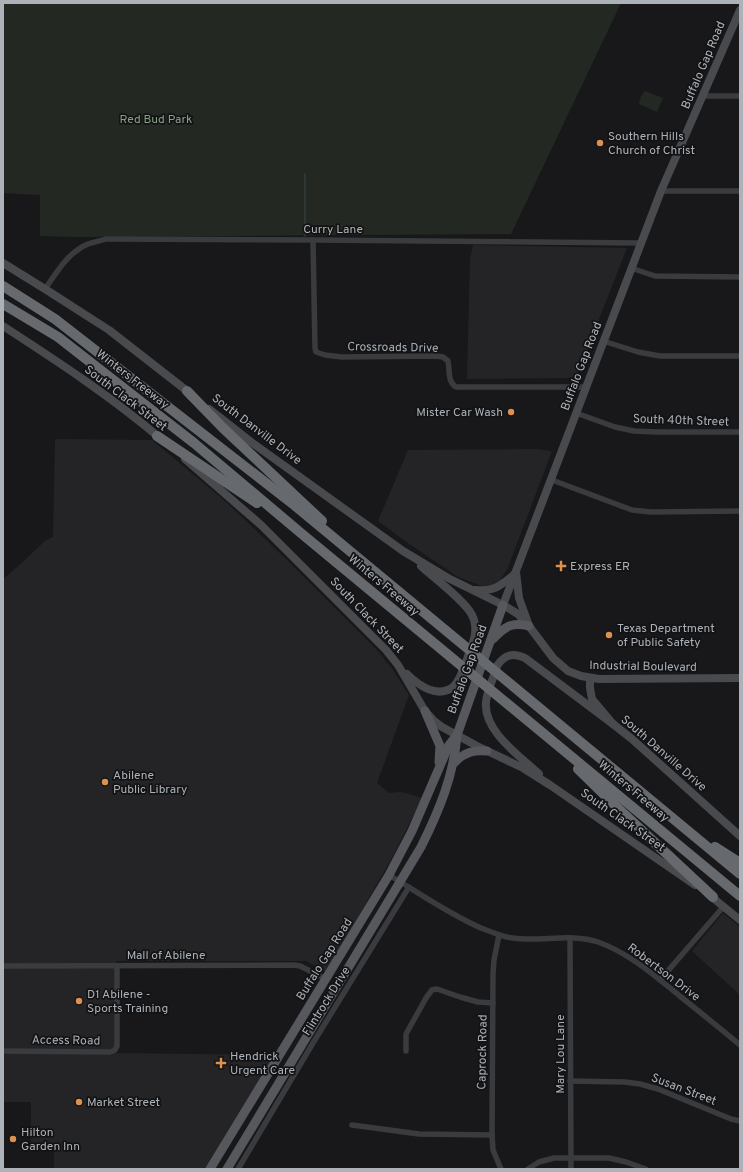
<svg xmlns="http://www.w3.org/2000/svg" width="743" height="1172" font-family="Overpass,sans-serif">
	<style>
		.built { fill: #242426 }
		.green { fill: #232922 }
		.lines { fill: none; stroke-linecap: round; stroke-linejoin: round }
		.stream { stroke: #333d41; stroke-width: 1.5 }
		.minor { stroke: #393b3e; stroke-width: 5.5 }
		.secondary { stroke: #484a4e; stroke-width: 8 }
		.primary { stroke: #56585d; stroke-width: 9 }
		.motorway { stroke: #666a6e; stroke-width: 10 }
		.poi-dot { fill: #dc924e; stroke: #131315; stroke-width: 1.5 }
		.labels { text-anchor: middle; stroke-width: 3.5; stroke-linejoin: round; paint-order: stroke }
		.street-label { font-size: 12px; fill: #acb2b8; stroke: #131315 }
		.park-label { font-size: 12px; fill: #88a085; stroke: #131315 }
		.poi-label { font-size: 12px; fill: #acb2b8; stroke: #131315; text-anchor: start }
	</style>
	<rect width="100%" height="100%" fill="#18181a"/>
	<g class="built">
		<polygon points="473,245 627,248 576,378 467,379 470,259"/>
		<polygon points="55,439 152,440 225,501 285,558 377,650 393,670 409,695 377,783 389,793 402,792 422,798 392,858 326,972 306,961 116,961 115,1053 275,1055 207,1169 54,1169 54,1145 31,1144 31,1102 3,1102 3,579 16,568 46,540 53,537"/>
		<polygon points="535,449 552,451 507,570 500,580 492,585 482,586 458,577 405,541 378,521 408,450"/>
		<polygon points="723,913 740,927 740,995 692,951"/>
	</g>
	<g class="green">
		<polygon points="3,3 621,3 511,234 75,237 40,236 40,195 3,193"/>
		<polygon points="645,91 663,98 657,112 639,104 641,96"/>
	</g>
	<g class="lines">
		<polyline class="stream" points="305,236 305,174"/>
		<g class="minor">
			<polyline points="703,96 740,96"/>
			<polyline points="661,191 740,191"/>
			<path d="M313,240L315,348L316,352L325,355L342,357L436,356L443,357L448,361C450,370 447,381 456,387H585"/>
			<polyline points="631,268 655,276 740,277"/>
			<path d="M45,289C57,272 68,252 88,244C93,242 100,241 106,239L313,240L641,243"/>
			<polyline points="603,341 638,352 660,356 740,356"/>
			<polyline points="576,413 615,427 634,431 657,432 740,432"/>
			<polyline points="552,480 632,510 651,512 740,511"/>
			<path d="M389,875C419,893 449,914 481,928C492,932 502,937 513,938C541,942 571,933 598,942C629,953 655,976 681,997C701,1013 721,1029 740,1045"/>
			<polyline points="499,935 494,960 493,974 492,1135 493,1150 501,1169"/>
			<polyline points="570,938 571,1169"/>
			<polyline points="3,966 294,965 300,966 326,979"/>
			<polyline points="660,980 724,906"/>
			<polyline points="3,1051 110,1052 115,1050 117,1046 117,966"/>
			<polyline points="406,1051 406,1034 426,998 432,990 437,989 460,997 478,1002 493,1003"/>
			<polyline points="570,1081 625,1082 640,1084 658,1089 731,1119 740,1121"/>
			<polyline points="352,1125 419,1134 492,1135"/>
			<polyline points="238,1169 313,1043 409,887"/>
			<polyline points="528,1169 539,1162 554,1158 609,1158 626,1162 646,1169"/>
		</g>
		<g class="secondary">
			<polyline points="3,263 45,289 109,330 191,394"/>
			<path d="M3,326C57,361 112,397 161,439"/>
			<polyline points="209,409 251,442 403,551 448,578 503,605 518,614 529,626 553,658 568,671 581,676 599,679 740,678"/>
			<polyline points="185,459 261,525 386,650 398,665 425,711 434,721 442,727 477,746 523,768 550,785 695,885"/>
			<polyline points="516,572 519,598 528,623"/>
			<path d="M476,590C494,592 501,585 515,574"/>
			<polyline points="503,605 661,191 740,10"/>
			<path d="M407,674C418,685 437,699 453,687C461,680 463,668 467,659C472,645 480,630 472,615C465,601 434,578 421,566"/>
			<polyline points="590,678 590,688 592,699 613,724 632,739 740,836"/>
			<path d="M539,774C520,756 483,731 486,702C487,690 494,678 497,666C504,655 513,652 525,658L613,724"/>
			<polyline points="708,894 740,920"/>
		</g>
		<g class="primary">
			<path d="M493,639C505,626 512,622 529,626"/>
			<polyline points="425,711 440,746 439,762"/>
			<path d="M454,763C464,752 474,750 487,751"/>
			<polyline points="210,1169 389,875 412,831 449,745 457,735 503,605"/>
			<path d="M227,1169L421,847C439,811 454,775 457,735"/>
		</g>
		<g class="motorway">
			<polyline points="3,286 55,319 293,504 740,874"/>
			<polyline points="3,304 58,337 194,443 302,534 740,896"/>
			<polyline points="187,391 223,428 322,521"/>
			<polyline points="157,436 257,503"/>
			<polyline points="578,769 624,814 713,897"/>
			<polyline points="715,847 740,863"/>
		</g>
	</g>
	<g class="poi-dot">
		<circle cx="600" cy="143" r="4"/>
		<circle cx="511" cy="412" r="4"/>
		<path d="M559 560h4v4h4v4h-4v4h-4v-4h-4v-4h4z"/>
		<circle cx="609" cy="635" r="4"/>
		<circle cx="105" cy="782" r="4"/>
		<circle cx="79" cy="1001" r="4"/>
		<path d="M219 1057h4v4h4v4h-4v4h-4v-4h-4v-4h4z"/>
		<circle cx="79" cy="1102" r="4"/>
		<circle cx="13" cy="1139" r="4"/>
	</g>
	<g class="labels">
		<g class="street-label">
			<text transform="translate(703 65) rotate(-67)" y="4">Buffalo Gap Road</text>
			<text x="333" y="233">Curry Lane</text>
			<text transform="translate(393 347) rotate(1)" y="4">Crossroads Drive</text>
			<text transform="translate(581 366) rotate(-69)" y="4">Buffalo Gap Road</text>
			<text transform="translate(133 379) rotate(38)" y="4">Winters Freeway</text>
			<text transform="translate(126 398) rotate(37)" y="4">South Clack Street</text>
			<text transform="translate(681 420) rotate(2)" y="4">South 40th Street</text>
			<text transform="translate(257 429) rotate(37)" y="4">South Danville Drive</text>
			<text transform="translate(384 585) rotate(40)" y="4">Winters Freeway</text>
			<text transform="translate(367 615) rotate(46)" y="4">South Clack Street</text>
			<text transform="translate(643 666) rotate(1)" y="4">Industrial Boulevard</text>
			<text transform="translate(467 669) rotate(-70)" y="4">Buffalo Gap Road</text>
			<text transform="translate(664 753) rotate(41)" y="4">South Danville Drive</text>
			<text transform="translate(634 791) rotate(40)" y="4">Winters Freeway</text>
			<text transform="translate(623 820) rotate(35)" y="4">South Clack Street</text>
			<text x="166" y="959">Mall of Abilene</text>
			<text transform="translate(324 959) rotate(-58)" y="4">Buffalo Gap Road</text>
			<text transform="translate(664 972) rotate(37)" y="4">Robertson Drive</text>
			<text transform="translate(326 1001) rotate(-58)" y="4">Flintrock Drive</text>
			<text transform="translate(66 1040) rotate(1)" y="4">Access Road</text>
			<text transform="translate(482 1052) rotate(-89)" y="4">Caprock Road</text>
			<text transform="translate(560 1054) rotate(-90)" y="4">Mary Lou Lane</text>
			<text transform="translate(684 1089) rotate(21)" y="4">Susan Street</text>
		</g>
		<g class="park-label">
			<text x="156" y="123">Red Bud Park</text>
		</g>
		<g class="poi-label">
			<text x="608" y="140">Southern Hills<tspan x="608" dy="14">Church of Christ</tspan></text>
			<text x="503" y="416" text-anchor="end">Mister Car Wash</text>
			<text x="570" y="570">Express ER</text>
			<text x="617" y="632">Texas Department<tspan x="617" dy="14">of Public Safety</tspan></text>
			<text x="113" y="779">Abilene<tspan x="113" dy="14">Public Library</tspan></text>
			<text x="87" y="998">D1 Abilene -<tspan x="87" dy="14">Sports Training</tspan></text>
			<text x="230" y="1060">Hendrick<tspan x="230" dy="14">Urgent Care</tspan></text>
			<text x="87" y="1106">Market Street</text>
			<text x="21" y="1136">Hilton<tspan x="21" dy="14">Garden Inn</tspan></text>
		</g>
	</g>
	<rect width="743" height="1172" fill="none" stroke="#acb2b8" stroke-width="8"/>
</svg>
